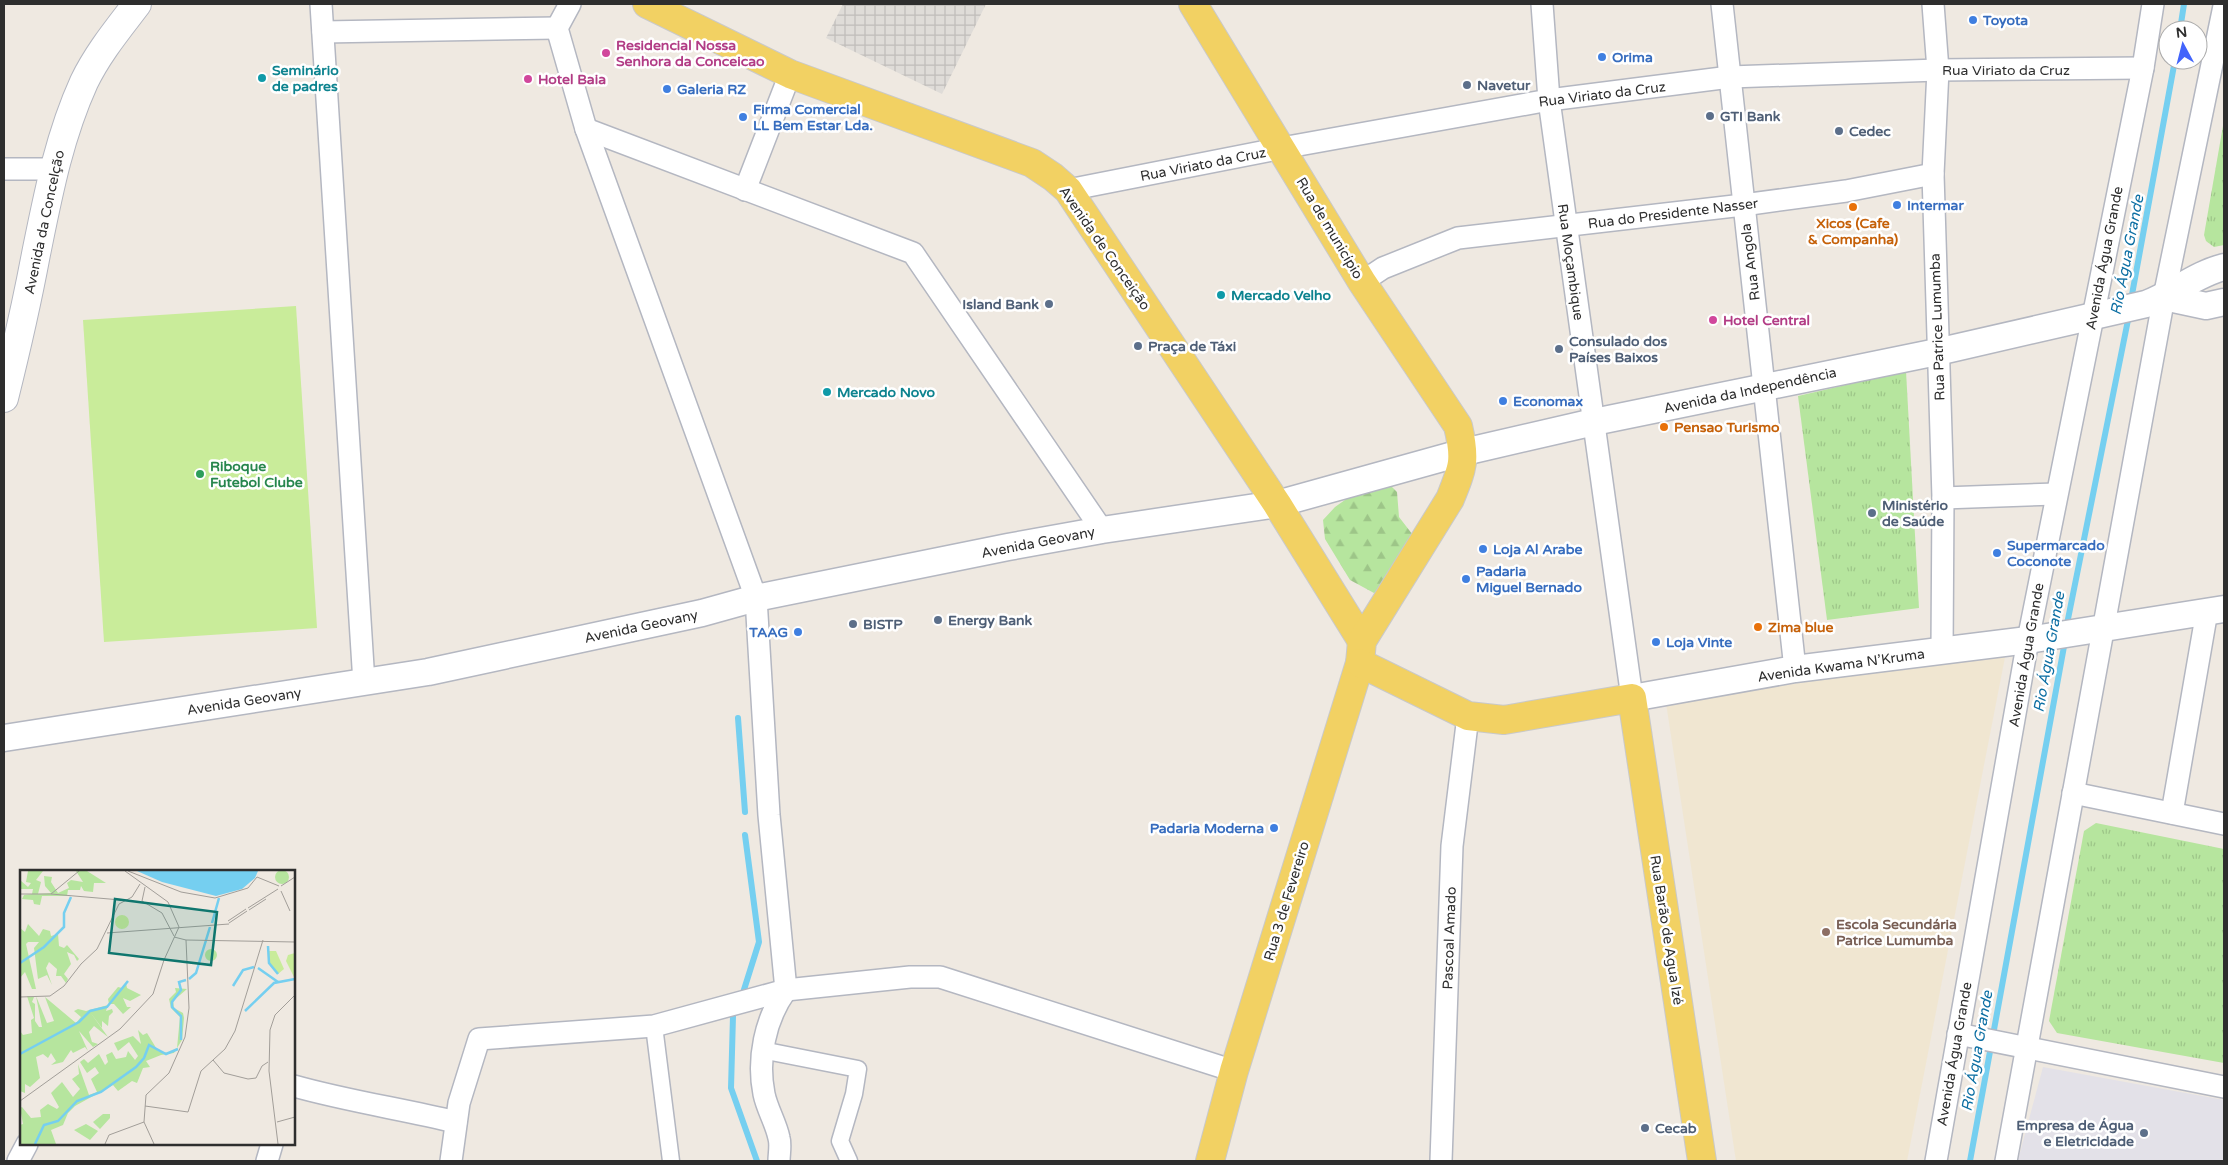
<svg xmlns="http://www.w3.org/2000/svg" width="2228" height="1165" font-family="'Varela Round',sans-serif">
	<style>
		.industrial { fill: #e3e1e8 }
		.education { fill: #f0e6d1 }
		.grass { fill: url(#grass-tufts) }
		.forest { fill: url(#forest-firs) }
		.pitch { fill: #c9ec9a }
		.plaza { fill: url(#plaza-grid) }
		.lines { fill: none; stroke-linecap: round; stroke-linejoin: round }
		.stream { stroke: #75cff0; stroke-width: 6 }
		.pedestrian-casing { stroke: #b4b7c1; stroke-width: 19 }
		.minor-casing { stroke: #b4b7c1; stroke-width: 24 }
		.tertiary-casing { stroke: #b4b7c1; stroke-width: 29 }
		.secondary-casing { stroke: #b4b7c1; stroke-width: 30 }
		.primary-casing { stroke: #c9c9c9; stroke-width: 30 }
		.pedestrian { stroke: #fff; stroke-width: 16 }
		.minor { stroke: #fff; stroke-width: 21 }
		.tertiary { stroke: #fff; stroke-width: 26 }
		.secondary { stroke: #fff; stroke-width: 28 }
		.primary { stroke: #f2d163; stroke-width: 28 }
		.shop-dot { fill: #3f7fe0; stroke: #fff; stroke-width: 2 }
		.hotel-dot { fill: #d1479c; stroke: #fff; stroke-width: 2 }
		.culture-dot { fill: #0f9aa8; stroke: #fff; stroke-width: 2 }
		.service-dot { fill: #5c6f8a; stroke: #fff; stroke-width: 2 }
		.food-dot { fill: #e8710a; stroke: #fff; stroke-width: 2 }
		.leisure-dot { fill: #2e9e5b; stroke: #fff; stroke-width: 2 }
		.education-dot { fill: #8d6e63; stroke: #fff; stroke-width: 2 }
		.labels { text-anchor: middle; stroke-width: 5; stroke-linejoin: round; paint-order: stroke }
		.shop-label { font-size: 14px; font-weight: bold; fill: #366cbe; stroke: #fff; text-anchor: start }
		.hotel-label { font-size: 14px; font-weight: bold; fill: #b23c85; stroke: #fff; text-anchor: start }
		.culture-label { font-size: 14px; font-weight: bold; fill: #0d838f; stroke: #fff; text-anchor: start }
		.street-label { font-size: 14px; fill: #2e2e2e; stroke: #fff }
		.service-label { font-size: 14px; font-weight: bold; fill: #4e5e75; stroke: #fff; text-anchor: start }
		.food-label { font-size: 14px; font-weight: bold; fill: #c56008; stroke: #fff; text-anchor: start }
		.leisure-label { font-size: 14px; font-weight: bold; fill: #27864d; stroke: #fff; text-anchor: start }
		.education-label { font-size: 14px; font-weight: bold; fill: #785e54; stroke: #fff; text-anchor: start }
		.water-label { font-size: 15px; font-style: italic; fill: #0d6fa3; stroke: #fff }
		.inset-river { fill: none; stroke: #75cff0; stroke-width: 2.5 }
		.inset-road { fill: none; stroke: #a29e99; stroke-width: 1 }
		.view { fill: #0f766e; fill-opacity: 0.15; stroke: #0f766e; stroke-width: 2.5 }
		.inset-edge { fill: none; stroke: #2e2e2e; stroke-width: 2.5 }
	</style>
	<defs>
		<pattern id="grass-tufts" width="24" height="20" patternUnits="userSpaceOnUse" patternTransform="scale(1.25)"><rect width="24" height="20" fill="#b6e59e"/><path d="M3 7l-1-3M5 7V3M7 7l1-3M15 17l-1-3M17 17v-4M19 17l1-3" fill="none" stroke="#9dc588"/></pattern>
		<pattern id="forest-firs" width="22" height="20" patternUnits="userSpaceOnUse" patternTransform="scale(1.25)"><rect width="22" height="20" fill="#b6e59e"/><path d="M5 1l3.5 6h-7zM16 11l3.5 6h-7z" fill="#9dc588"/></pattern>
		<pattern id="plaza-grid" width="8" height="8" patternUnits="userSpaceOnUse" patternTransform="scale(1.25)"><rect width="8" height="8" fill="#dfdcd8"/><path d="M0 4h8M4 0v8" fill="none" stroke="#c0bdba"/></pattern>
	</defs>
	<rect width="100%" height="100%" fill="#efe9e1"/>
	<polygon class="industrial" points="2043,1067 2224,1100 2224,1161 2018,1160"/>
	<polygon class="education" points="2006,652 1907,1161 1736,1161 1666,703"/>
	<g class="grass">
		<polygon points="2224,120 2224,245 2214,247 2206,241 2204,235"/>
		<polygon points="1906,371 1919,608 1827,620 1798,396"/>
		<polygon points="2096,823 2224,849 2224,1063 2057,1033 2049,1021 2084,831"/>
	</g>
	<polygon class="forest" points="1389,484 1397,492 1399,517 1416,539 1389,584 1374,593 1350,580 1325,539 1323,520 1335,507 1359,490"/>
	<polygon class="pitch" points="296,306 317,628 104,642 83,320"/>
	<polygon class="plaza" points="843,4 986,4 942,94 826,38"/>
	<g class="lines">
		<g class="stream">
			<polyline points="2180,30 2184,4"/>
			<polyline points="2131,300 2175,60"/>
			<polyline points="2066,629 2129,315"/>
			<polyline points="738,718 745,812"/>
			<polyline points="742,996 759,942 745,835"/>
			<polyline points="733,1016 731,1088 757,1161"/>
			<polyline points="1970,1161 2065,641"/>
		</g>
		<defs>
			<g id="pedestrian">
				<polyline points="654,1026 671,1161"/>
				<polyline points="762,1050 858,1069 854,1094 840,1141 849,1161"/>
			</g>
			<g id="minor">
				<polyline points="321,4 364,683"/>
				<path d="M570,4L557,28L586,129L756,598L769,815L786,990C765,1019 757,1059 764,1094C767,1109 776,1123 779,1138C781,1145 779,1154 779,1161"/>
				<polyline points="1542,4 1549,100 1632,698"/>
				<polyline points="1722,4 1795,669"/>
				<polyline points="1933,4 1938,70 1933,174 1943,498 1942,651"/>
				<polyline points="323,32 557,28"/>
				<polyline points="586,129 913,253 1102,530"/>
				<polyline points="4,169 53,169"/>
				<polyline points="745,190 790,74"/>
				<polyline points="1068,190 1282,148 1549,100 1730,77 1938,70 2143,68"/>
				<polyline points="1362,282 1383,268 1458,238 1743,205 1846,191 1933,174"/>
				<polyline points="1943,498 2056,494"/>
				<polyline points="2073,793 2224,824"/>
				<polyline points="2172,813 2207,611"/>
				<polyline points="1958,1034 2224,1087"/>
				<path d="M294,1086C347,1101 402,1109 456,1122"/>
				<polyline points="18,1161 27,1144"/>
				<polyline points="267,1161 272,1144"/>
				<polyline points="451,1161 459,1103 479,1039 654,1026 786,990 910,977 940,977 1234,1071"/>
				<polyline points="1441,1161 1452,846 1468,716"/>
				<polyline points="1936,1161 2028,640 2143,68 2153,4"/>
				<polyline points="2006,1161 2164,297 2224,6"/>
			</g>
			<g id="tertiary">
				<polyline points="2164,297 2206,306 2224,302"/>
				<polyline points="1632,698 1795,669 2028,640 2224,609"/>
				<path d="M4,738L428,672L702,613L756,598L1008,547L1102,530L1277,504L1464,452L1594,422L1937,352L2146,304C2173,294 2196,274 2224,267"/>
			</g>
			<path id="secondary" d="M4,398C16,350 27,302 36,254C48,195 59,137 84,82C98,53 118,29 137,4"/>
			<g id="primary">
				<polyline points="647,4 790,74 1032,163 1053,177 1068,190 1277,504 1362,641"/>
				<path d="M1193,4L1362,282L1458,426C1466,460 1463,467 1450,499L1362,641L1360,663L1234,1071L1210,1161"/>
				<polyline points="1360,663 1468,716 1504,720 1632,698 1702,1161"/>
			</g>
		</defs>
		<use href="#pedestrian" class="pedestrian-casing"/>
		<use href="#minor" class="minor-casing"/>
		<use href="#tertiary" class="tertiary-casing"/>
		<use href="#secondary" class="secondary-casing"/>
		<use href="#primary" class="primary-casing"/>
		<use href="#pedestrian" class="pedestrian"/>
		<use href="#minor" class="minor"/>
		<use href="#tertiary" class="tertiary"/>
		<use href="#secondary" class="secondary"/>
		<use href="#primary" class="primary"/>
	</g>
	<g class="shop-dot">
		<circle cx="1973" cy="20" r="5"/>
		<circle cx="1602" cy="57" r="5"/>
		<circle cx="667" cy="89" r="5"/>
		<circle cx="743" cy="117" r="5"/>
		<circle cx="1897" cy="205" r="5"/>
		<circle cx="1503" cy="401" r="5"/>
		<circle cx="1483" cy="549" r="5"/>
		<circle cx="1997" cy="553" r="5"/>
		<circle cx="1466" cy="579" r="5"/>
		<circle cx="798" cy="632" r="5"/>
		<circle cx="1656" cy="642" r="5"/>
		<circle cx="1274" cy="828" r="5"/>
	</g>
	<g class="hotel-dot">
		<circle cx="606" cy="53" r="5"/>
		<circle cx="528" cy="79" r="5"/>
		<circle cx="1713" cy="320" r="5"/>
	</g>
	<g class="culture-dot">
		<circle cx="262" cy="78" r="5"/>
		<circle cx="1221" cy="295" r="5"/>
		<circle cx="827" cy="392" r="5"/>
	</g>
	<g class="service-dot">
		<circle cx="1467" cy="85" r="5"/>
		<circle cx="1710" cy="116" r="5"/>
		<circle cx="1839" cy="131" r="5"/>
		<circle cx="1049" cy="304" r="5"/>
		<circle cx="1138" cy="346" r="5"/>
		<circle cx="1559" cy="349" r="5"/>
		<circle cx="1872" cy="513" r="5"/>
		<circle cx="938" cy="620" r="5"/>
		<circle cx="853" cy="624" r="5"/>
		<circle cx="1645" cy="1128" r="5"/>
		<circle cx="2144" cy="1133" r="5"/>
	</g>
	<g class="food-dot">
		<circle cx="1853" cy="207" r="5"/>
		<circle cx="1664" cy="427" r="5"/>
		<circle cx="1758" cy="627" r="5"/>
	</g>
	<circle class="leisure-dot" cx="200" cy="474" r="5"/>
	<circle class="education-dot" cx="1826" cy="932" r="5"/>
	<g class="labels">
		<g class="shop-label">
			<text x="1983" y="25">Toyota</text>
			<text x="1612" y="62">Orima</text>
			<text x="677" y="94">Galeria RZ</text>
			<text x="753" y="114">Firma Comercial<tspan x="753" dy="16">LL Bem Estar Lda.</tspan></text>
			<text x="1907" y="210">Intermar</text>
			<text x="1513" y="406">Economax</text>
			<text x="2007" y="550">Supermarcado<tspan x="2007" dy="16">Coconote</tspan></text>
			<text x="1493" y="554">Loja Al Arabe</text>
			<text x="1476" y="576">Padaria<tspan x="1476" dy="16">Miguel Bernado</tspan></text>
			<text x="788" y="637" text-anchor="end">TAAG</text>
			<text x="1666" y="647">Loja Vinte</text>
			<text x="1264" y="833" text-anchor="end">Padaria Moderna</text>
		</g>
		<g class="hotel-label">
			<text x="616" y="50">Residencial Nossa<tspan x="616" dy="16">Senhora da Conceicao</tspan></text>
			<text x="538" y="84">Hotel Baia</text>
			<text x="1723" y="325">Hotel Central</text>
		</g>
		<g class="culture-label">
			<text x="272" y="75">Seminário<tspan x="272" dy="16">de padres</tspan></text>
			<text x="1231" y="300">Mercado Velho</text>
			<text x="837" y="397">Mercado Novo</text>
		</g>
		<g class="street-label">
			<text x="2006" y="75">Rua Viriato da Cruz</text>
			<text transform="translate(1602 94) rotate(-7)" y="5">Rua Viriato da Cruz</text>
			<text transform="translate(1203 164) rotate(-11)" y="5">Rua Viriato da Cruz</text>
			<text transform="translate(1673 213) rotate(-7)" y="5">Rua do Presidente Nasser</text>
			<text transform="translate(44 222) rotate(-78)" y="5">Avenida da Concelção</text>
			<text transform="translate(1330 228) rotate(59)" y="5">Rua de município</text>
			<text transform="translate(1105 248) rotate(55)" y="5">Avenida de Conceição</text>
			<text transform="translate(2104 258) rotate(-79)" y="5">Avenida Água Grande</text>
			<text transform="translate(1571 262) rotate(82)" y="5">Rua Moçambique</text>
			<text transform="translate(1750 262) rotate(-97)" y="5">Rua Angola</text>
			<text transform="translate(1937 327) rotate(-92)" y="5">Rua Patrice Lumumba</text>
			<text transform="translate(1750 390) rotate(-12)" y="5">Avenida da Independência</text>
			<text transform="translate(1038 542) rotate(-11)" y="5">Avenida Geovany</text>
			<text transform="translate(641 626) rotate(-12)" y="5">Avenida Geovany</text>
			<text transform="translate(2026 655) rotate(-80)" y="5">Avenida Água Grande</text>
			<text transform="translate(1841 665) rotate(-8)" y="5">Avenida Kwama N’Kruma</text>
			<text transform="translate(244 701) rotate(-9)" y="5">Avenida Geovany</text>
			<text transform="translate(1286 901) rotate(-73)" y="5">Rua 3 de Fevereiro</text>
			<text transform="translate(1667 930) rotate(81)" y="5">Rua Barão de Agua Izé</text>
			<text transform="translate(1449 938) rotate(-88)" y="5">Pascoal Amado</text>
			<text transform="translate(1954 1054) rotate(-80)" y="5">Avenida Água Grande</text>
		</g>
		<g class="service-label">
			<text x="1477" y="90">Navetur</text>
			<text x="1720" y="121">GTI Bank</text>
			<text x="1849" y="136">Cedec</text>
			<text x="1039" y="309" text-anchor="end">Island Bank</text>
			<text x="1569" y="346">Consulado dos<tspan x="1569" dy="16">Países Baixos</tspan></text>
			<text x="1148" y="351">Praça de Táxi</text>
			<text x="1882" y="510">Ministério<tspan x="1882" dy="16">de Saúde</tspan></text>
			<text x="948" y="625">Energy Bank</text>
			<text x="863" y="629">BISTP</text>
			<text x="2134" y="1130" text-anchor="end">Empresa de Água<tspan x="2134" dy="16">e Eletricidade</tspan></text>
			<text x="1655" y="1133">Cecab</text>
		</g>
		<g class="food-label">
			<text x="1853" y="228" text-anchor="middle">Xicos (Cafe<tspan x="1853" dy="16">&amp; Companha)</tspan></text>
			<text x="1674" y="432">Pensao Turismo</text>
			<text x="1768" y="632">Zima blue</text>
		</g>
		<g class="leisure-label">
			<text x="210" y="471">Riboque<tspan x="210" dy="16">Futebol Clube</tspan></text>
		</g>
		<g class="education-label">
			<text x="1836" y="929">Escola Secundária<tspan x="1836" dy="16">Patrice Lumumba</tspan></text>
		</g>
		<g class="water-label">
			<text transform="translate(2127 255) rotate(-79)" y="5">Rio Água Grande</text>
			<text transform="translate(2049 652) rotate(-80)" y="5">Rio Água Grande</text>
			<text transform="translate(1977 1051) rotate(-80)" y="5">Rio Água Grande</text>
		</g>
	</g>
	<g transform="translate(20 870)">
		<rect width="275" height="275" fill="#efe9e1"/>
		<path d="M255 7a7 7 0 1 1 14 0a7 7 0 1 1-14 0ZM185 85a6 6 0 1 1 12 0a6 6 0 1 1-12 0Z" fill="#b6e59e"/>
		<path d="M8,1H23L16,10L21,12L18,24L31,23L25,16L24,6L32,7L31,12L38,23L49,18L47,13L51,10L63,12L56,1H67L86,13H74L73,22L64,21L61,16L60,20H48L47,26H22L20,35L14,34L13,30L2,29L4,25L12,24L13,19H0V10L8,17L11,13L6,12ZM8,54L19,66L23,59L30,61L31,66L38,64L39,76L44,78L47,75L59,89L57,91L54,85L47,82L51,94L44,104L48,109L46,113L41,106H36L37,99L29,92L26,98L32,115L27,105L18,109L14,78L19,72H8L6,74L16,119H12L5,102L0,108L1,120L0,116V58L5,62ZM106,113L107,118L121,125L110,131L103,128L107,137H111L103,144L94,134H89L88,129L98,117L102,118ZM155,118L167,119L153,131L154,138L163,143L164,148L162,170L154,183L141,185L126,191L130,197L123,198L117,213L112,211L98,221L93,215L55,236L48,243L43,255L31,260L36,274H0V255L3,254L0,238L2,237L11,248L21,247L20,240L28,234L37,239L39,237L31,223L42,212L53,227L60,219L52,209L59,204L58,194L69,225L77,222L71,209L79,203L75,197L67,203L60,192L64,189L68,193L79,184L85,195L88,192L86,185L92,182L96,189L106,187L108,181L115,190L118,186L109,172L98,181L94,173L113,166L121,174L118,160L123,165L127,163L138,181L148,183L157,178L160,147L151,138L149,129L156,122ZM7,126L14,127L12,132L15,134V151L19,157H22L16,126L27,153L34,151L25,127L56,153L61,147L54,141L58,139L66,141L88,135L86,141L92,139L93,142L89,146L88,156L82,151V158L70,142L88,167L74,156L69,162L72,172L78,174L73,177L59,161L68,181L65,177L53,183L51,180L43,192L31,195L36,191L31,183L28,188L23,184L16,187L20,208L10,217L5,214V223L0,221V161L3,165L12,163L11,150L14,148ZM83,244H90V248L80,259L73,252ZM66,254L78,261L70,270L54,260Z" fill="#b6e59e"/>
		<path d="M95 52a7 7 0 1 1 14 0a7 7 0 1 1-14 0ZM248,81H256L264,99L258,104L250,94ZM275,83V109L266,91L268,85Z" fill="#c9ec9a"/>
		<path d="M117,1H238L235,8L222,19L196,26L142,12Z" fill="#75cff0"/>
		<path class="inset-river" d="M192,53L199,28M248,76L249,93L258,104M0,93L24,77L44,57V43L51,27M238,98L258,112M169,109L176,103L190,57M213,116L223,100L234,97M225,141L254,113L275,109M161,170V146L152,137V132L161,120L159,112L166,110M0,184L59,152L70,141L87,137L108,111M15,274L24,255L38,251L57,231L81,222L116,197L124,188L129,175L146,184L158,179"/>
		<path class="inset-road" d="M108,1L161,22L195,28L228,18L237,7L259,16M261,16L275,7M125,17L122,31L142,43L154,66M261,21L270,41M0,24H31L59,1M31,24L101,30M228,38L258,19M229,40L246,29M208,51L226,39M209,53L227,41M87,63L209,54M166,70L275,72M0,127L30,126L44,116L61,94L77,79L99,34L112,27L120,14M193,190L204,203L228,209L236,208L242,196L248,192M0,231L100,159L133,124L144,90L159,57L148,32L105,1M125,236L168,242L181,201L205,179L215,161L243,70M257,252L275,247M85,274L89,265L124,252M134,274L124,252L126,225L149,203L165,167L169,138L166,70L154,67M258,274L249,201L250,160L255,145L275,125"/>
		<path class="view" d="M95,29L197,42L191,95L89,83Z"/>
		<rect width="275" height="275" class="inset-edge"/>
	</g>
	<rect width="2228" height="1165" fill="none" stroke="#2e2e2e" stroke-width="10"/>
	<g transform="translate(2183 45) rotate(353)"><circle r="24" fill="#ffffff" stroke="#ababab"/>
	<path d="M0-4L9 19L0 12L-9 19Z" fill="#4264fb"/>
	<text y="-8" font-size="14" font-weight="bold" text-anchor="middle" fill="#2e2e2e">N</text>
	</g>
</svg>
